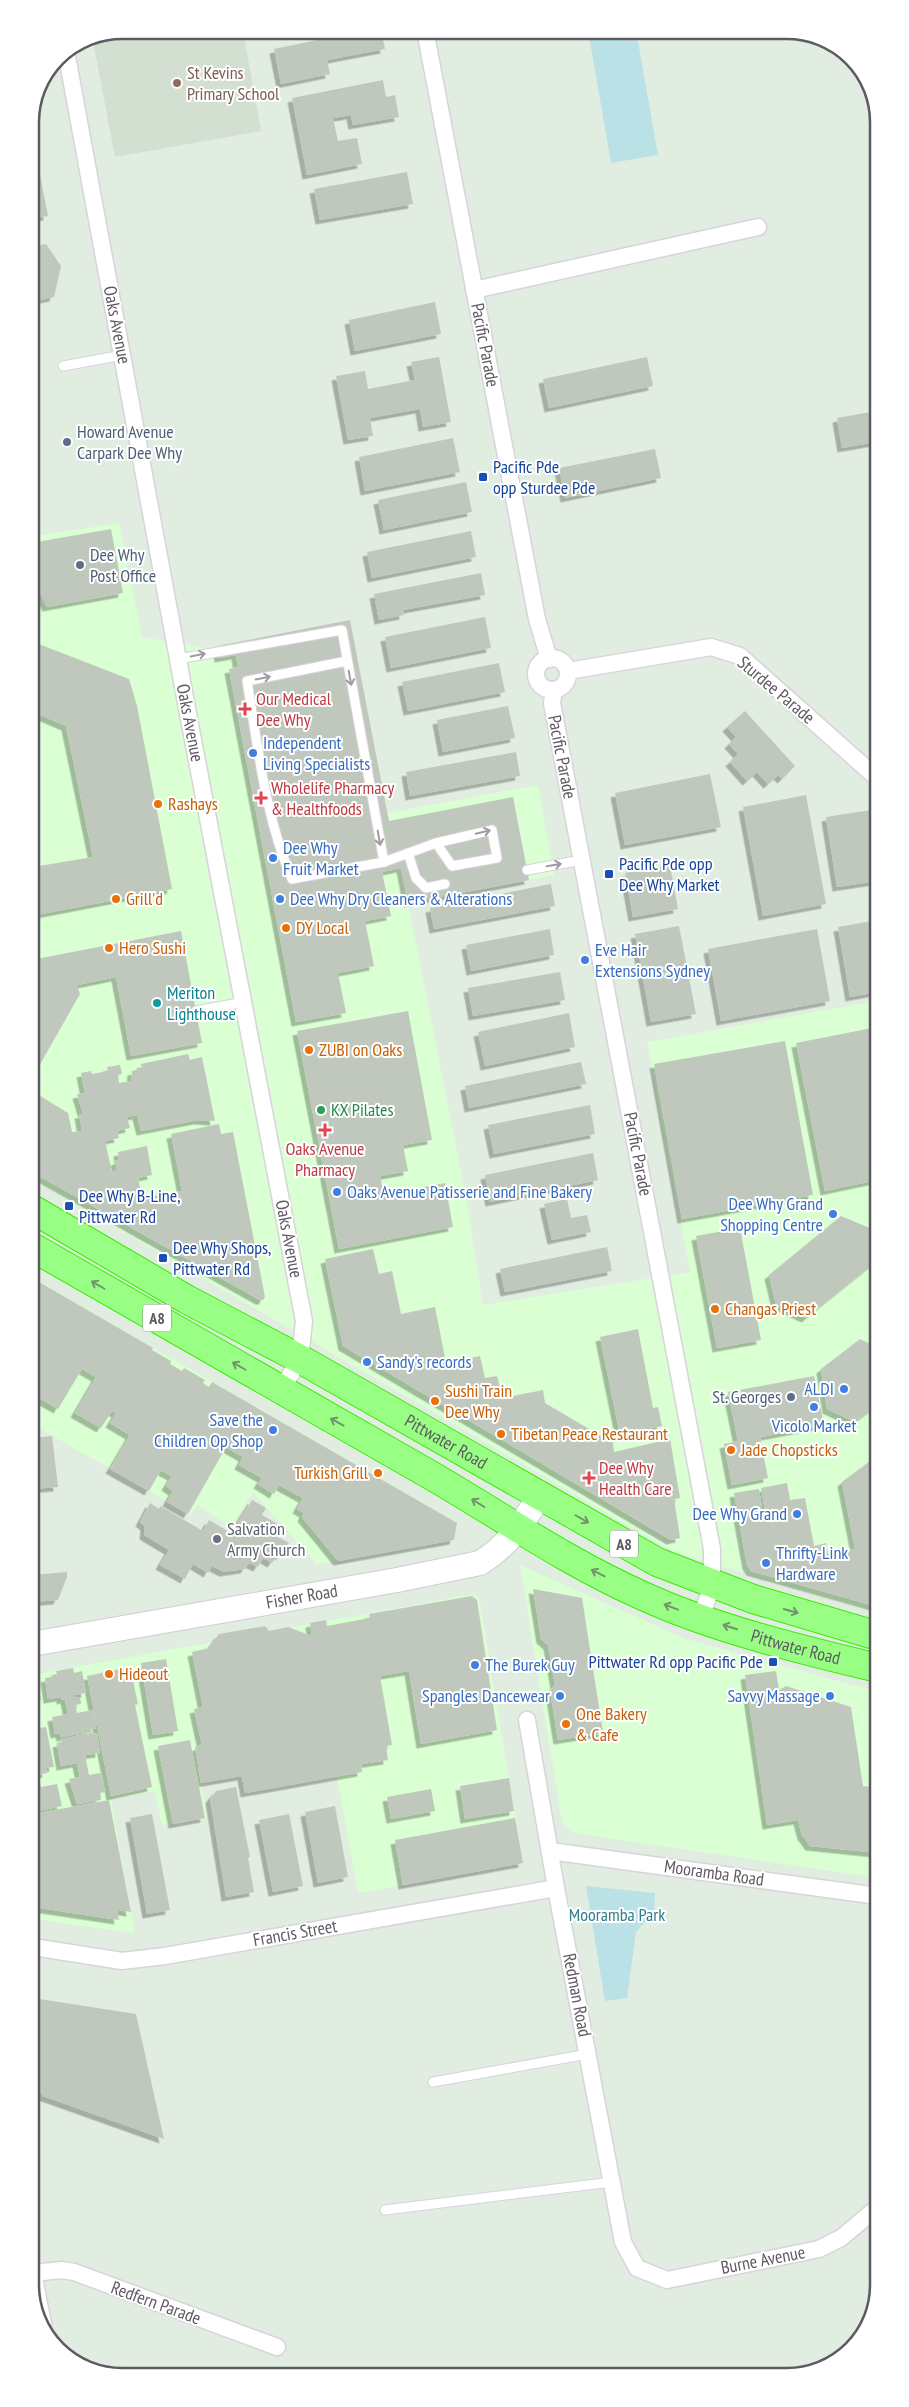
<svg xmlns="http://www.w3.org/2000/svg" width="909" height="2407" font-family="'PT Sans Narrow',sans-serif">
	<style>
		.commercial { fill: #d9ffd2 }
		.education { fill: #d3dfd0 }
		.green { fill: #bae2e6 }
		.building { fill: #c0c8bd; filter: url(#shadow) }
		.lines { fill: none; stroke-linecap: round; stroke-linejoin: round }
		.lane-casing { stroke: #d9d3db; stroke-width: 11 }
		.street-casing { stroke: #d9d3db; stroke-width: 19 }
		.secondary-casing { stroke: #d2cbd5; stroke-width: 26 }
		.highway-casing { stroke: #36ec00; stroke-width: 30 }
		.lane { stroke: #fff; stroke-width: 9 }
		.street { stroke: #fff; stroke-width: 16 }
		.secondary { stroke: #fff; stroke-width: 24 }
		.highway { stroke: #99ff84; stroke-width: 28 }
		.oneway { stroke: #9e9ba1 }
		.oneway2 { stroke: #73936e }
		.education-dot { fill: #8d6e63; stroke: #fff; stroke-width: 2 }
		.service-dot { fill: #5c6f8a; stroke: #fff; stroke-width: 2 }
		.transit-dot { fill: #1a4fb4; stroke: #fff; stroke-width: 2 }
		.health-dot { fill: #e0444e; stroke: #fff; stroke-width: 2 }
		.shop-dot { fill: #3f7fe0; stroke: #fff; stroke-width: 2 }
		.food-dot { fill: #e8710a; stroke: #fff; stroke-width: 2 }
		.culture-dot { fill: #0f9aa8; stroke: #fff; stroke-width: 2 }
		.leisure-dot { fill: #2e9e5b; stroke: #fff; stroke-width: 2 }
		.worship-dot { fill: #6b7280; stroke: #fff; stroke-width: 2 }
		.labels { text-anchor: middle; stroke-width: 4; stroke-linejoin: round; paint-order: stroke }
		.shield { fill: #fff; stroke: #8e8b91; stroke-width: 1 }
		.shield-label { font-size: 16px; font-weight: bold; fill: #5e5962 }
		.education-label { font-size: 18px; fill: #785e54; stroke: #fff; text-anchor: start }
		.street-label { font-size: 18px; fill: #5e5962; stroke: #fff }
		.service-label { font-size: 18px; fill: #4e5e75; stroke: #fff; text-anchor: start }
		.transit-label { font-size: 18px; fill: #164399; stroke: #fff; text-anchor: start }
		.health-label { font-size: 18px; fill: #be3a42; stroke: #fff; text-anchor: start }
		.shop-label { font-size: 18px; fill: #366cbe; stroke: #fff; text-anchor: start }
		.food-label { font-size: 18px; fill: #c56008; stroke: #fff; text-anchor: start }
		.culture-label { font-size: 18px; fill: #0d838f; stroke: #fff; text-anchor: start }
		.leisure-label { font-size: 18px; fill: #27864d; stroke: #fff; text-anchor: start }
		.worship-label { font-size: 18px; fill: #5b616d; stroke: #fff; text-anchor: start }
		.park-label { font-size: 18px; fill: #317d89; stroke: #fff }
		.rim { fill: none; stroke: #5e5962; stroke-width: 2.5 }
	</style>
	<defs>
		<filter id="shadow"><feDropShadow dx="-4.5" dy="4.5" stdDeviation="0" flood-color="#0004"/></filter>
	</defs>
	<rect width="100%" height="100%" fill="#e1ede0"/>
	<g class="commercial">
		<polygon points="119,523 142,637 207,648 350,620 388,813 538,785 554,875 408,903 467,1203 483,1305 690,1272 647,1042 877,1001 878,1614 674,1552 32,1179 31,537"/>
		<polygon points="32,1278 457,1523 454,1540 316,1564 253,1492 231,1527 197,1505 191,1515 32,1424"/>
		<polygon points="520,1565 686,1639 878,1692 878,1878 574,1833 562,1822"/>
		<polygon points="474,1594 479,1598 523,1863 358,1893 337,1776 245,1793 241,1776 201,1783 207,1818 173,1824 162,1826 155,1791 111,1800 135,1933 33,1919 32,1675"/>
	</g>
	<polygon class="education" points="122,30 243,30 261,131 115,157 92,36"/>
	<g class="green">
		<polygon points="588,30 636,30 658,155 611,163"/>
		<polygon points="586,1886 655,1893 654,1912 636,1932 627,1998 605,2001"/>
	</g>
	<g class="building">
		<polygon points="326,30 381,30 385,49 327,60 330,74 281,84 274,49 327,38"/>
		<polygon points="383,80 386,97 395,95 399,117 353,125 351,115 333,118 338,141 357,138 362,164 307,175 292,98"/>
		<polygon points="30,136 33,144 36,145 39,162 30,164"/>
		<polygon points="407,172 413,204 320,220 314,189"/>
		<polygon points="40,175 48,216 30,219 30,177"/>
		<polygon points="46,244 61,266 54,297 30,302 30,247"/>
		<polygon points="435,302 441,334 355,351 349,320"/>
		<polygon points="439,357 451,422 423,427 420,409 370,418 373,436 348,440 336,376 365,371 368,389 415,380 411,362"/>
		<polygon points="647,357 653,386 549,408 543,379"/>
		<polygon points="876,411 876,442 842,448 837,418"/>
		<polygon points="453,438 460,472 365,491 359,457"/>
		<polygon points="655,449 661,478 565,498 559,468"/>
		<polygon points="466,482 472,512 384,530 378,500"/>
		<polygon points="111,529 123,593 47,607 31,575 31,543"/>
		<polygon points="471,531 476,557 372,578 367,552"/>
		<polygon points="481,573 485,595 403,610 404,615 379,620 374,594"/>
		<polygon points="485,617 491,648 391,668 385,637"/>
		<polygon points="350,620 389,821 513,797 529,880 408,903 401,868 382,872 391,916 365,921 374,966 338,973 346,1013 296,1022 229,669 238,667 236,655 219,658 217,646"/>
		<polygon points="31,641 129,679 137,706 172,889 31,916 31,861 39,866 93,857 66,726 31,711"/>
		<polygon points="499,663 505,692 408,711 402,682"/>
		<polygon points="508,706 515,738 443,752 437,720"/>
		<polygon points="745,711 795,766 782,779 778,775 768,784 757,772 747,781 730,762 738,754 729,744 736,737 727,727"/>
		<polygon points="516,752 520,776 410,796 406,772"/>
		<polygon points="710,774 721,827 625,845 615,793"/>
		<polygon points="806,795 826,904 763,916 743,807"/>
		<polygon points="871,810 877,843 877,881 837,887 826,817"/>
		<polygon points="670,865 678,909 633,917 625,873"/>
		<polygon points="551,884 555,906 434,929 430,908"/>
		<polygon points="877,920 877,992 850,997 838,927"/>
		<polygon points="679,926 696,1014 651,1022 635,934"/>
		<polygon points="550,929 554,955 471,971 466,945"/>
		<polygon points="817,929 830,1001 721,1021 708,949"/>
		<polygon points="181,931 202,1043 131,1056 116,977 77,985 80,994 34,1075 32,1073 31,960"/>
		<polygon points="560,972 565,1000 473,1016 468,988"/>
		<polygon points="408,1011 432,1140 403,1145 408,1171 380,1176 384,1195 445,1183 453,1227 339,1249 297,1031"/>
		<polygon points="569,1013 575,1047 485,1066 478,1032"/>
		<polygon points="877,1027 877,1180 825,1191 796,1043"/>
		<polygon points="785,1041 813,1195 682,1219 654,1064"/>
		<polygon points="188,1054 190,1060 202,1057 215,1121 198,1120 141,1131 137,1115 127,1117 130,1128 117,1131 119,1138 105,1141 112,1172 117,1170 115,1161 119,1160 118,1152 147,1146 152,1175 138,1178 142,1198 182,1191 171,1134 219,1124 221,1134 233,1132 265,1297 263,1300 260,1300 32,1172 32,1091 68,1113 72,1132 82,1131 79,1114 83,1114 77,1094 85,1093 81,1073 91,1071 92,1074 108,1071 107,1067 120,1065 122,1074 118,1075 119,1083 131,1081 132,1071 142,1069 141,1064"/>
		<polygon points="581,1062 586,1084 469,1108 465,1086"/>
		<polygon points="590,1105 595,1134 494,1154 488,1125"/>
		<polygon points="593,1153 598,1180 490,1202 485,1175"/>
		<polygon points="567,1199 571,1218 587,1215 591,1232 552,1240 544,1204"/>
		<polygon points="841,1216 872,1229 877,1261 806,1318 776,1304 769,1275"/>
		<polygon points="740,1228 761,1340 717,1348 696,1236"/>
		<polygon points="607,1247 612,1271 505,1292 500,1269"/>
		<polygon points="373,1249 379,1274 392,1271 401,1314 435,1307 446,1363 480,1356 485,1378 497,1376 503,1398 543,1390 545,1403 613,1443 614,1452 670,1439 680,1498 674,1499 680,1538 671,1540 343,1346 325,1259"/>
		<polygon points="32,1278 153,1348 152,1350 171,1361 170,1364 182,1371 184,1368 205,1380 203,1383 209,1387 212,1382 457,1523 454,1540 338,1561 302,1517 304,1513 297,1509 303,1498 279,1485 274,1494 258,1484 262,1478 239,1465 243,1457 226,1447 188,1514 167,1502 173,1491 166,1486 172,1476 161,1470 149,1491 110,1469 130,1435 110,1423 116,1413 112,1411 101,1428 75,1413 96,1377 82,1369 58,1409 32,1394"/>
		<polygon points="638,1329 653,1408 658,1407 662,1426 620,1435 600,1337"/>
		<polygon points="860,1339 878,1348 878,1405 855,1422 827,1409 821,1369"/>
		<polygon points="814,1376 824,1425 760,1437 768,1478 732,1485 724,1444 738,1441 728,1392"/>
		<polygon points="52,1436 58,1487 32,1489 32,1438"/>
		<polygon points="878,1455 878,1607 751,1571 747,1565 734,1493 759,1489 763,1516 766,1516 761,1488 787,1483 790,1500 805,1498 814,1546 826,1543 828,1554 855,1549 842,1482"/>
		<polygon points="252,1500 266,1508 262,1515 281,1526 276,1536 289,1543 280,1556 278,1554 272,1563 263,1558 258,1567 249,1563 245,1569 224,1572 212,1566 208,1573 193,1564 185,1579 160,1565 169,1550 144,1535 145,1526 140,1522 150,1503 159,1509 160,1506 203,1531 209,1520 231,1533"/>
		<polygon points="67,1572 67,1577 58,1600 32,1602 32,1575"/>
		<polygon points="533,1589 582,1598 603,1733 558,1740 550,1690 555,1685 548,1645 541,1639"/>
		<polygon points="472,1596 477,1600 497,1730 421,1744 409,1671 380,1676 392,1745 386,1746 388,1760 361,1764 362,1772 245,1793 242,1776 201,1783 195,1747 202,1745 194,1709 203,1707 192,1652 209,1648 219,1634 265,1626 269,1631 288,1627 312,1636 310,1623 326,1620 327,1626 370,1618 369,1614"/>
		<polygon points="166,1659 178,1731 153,1735 141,1663"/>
		<polygon points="130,1667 138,1704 135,1705 152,1787 111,1796 87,1676"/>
		<polygon points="73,1668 74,1673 82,1671 86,1693 74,1695 74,1698 80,1697 81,1704 75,1705 77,1713 93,1710 96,1728 90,1729 91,1732 61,1737 60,1733 55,1734 52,1717 68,1714 65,1699 61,1700 61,1697 48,1699 45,1678 57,1676 56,1671"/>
		<polygon points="776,1671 779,1690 786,1686 851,1707 863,1786 878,1788 878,1853 810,1846 802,1835 798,1820 767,1825 745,1675"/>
		<polygon points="38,1681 41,1700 32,1701 32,1682"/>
		<polygon points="46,1727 54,1767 46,1768 47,1773 38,1775 41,1787 57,1784 62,1806 33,1812 32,1729"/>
		<polygon points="91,1733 97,1734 100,1753 85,1755 89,1775 101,1773 105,1792 100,1793 101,1800 77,1804 69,1779 80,1777 77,1763 61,1766 57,1743 62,1742 61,1739"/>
		<polygon points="190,1740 205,1818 173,1824 158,1746"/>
		<polygon points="509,1778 514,1811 465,1819 460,1786"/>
		<polygon points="236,1787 250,1857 248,1858 254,1892 226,1897 210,1799 216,1791"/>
		<polygon points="431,1789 435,1811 391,1819 387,1797"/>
		<polygon points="109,1800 131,1912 117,1910 119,1920 39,1908 33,1873 33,1814"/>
		<polygon points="335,1806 348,1877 318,1883 305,1812"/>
		<polygon points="152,1814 170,1910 147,1914 130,1818"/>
		<polygon points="289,1814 303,1886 273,1892 259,1820"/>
		<polygon points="515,1818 523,1863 403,1885 395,1840"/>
		<polygon points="33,1998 136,2014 164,2139 43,2096 33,2078"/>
	</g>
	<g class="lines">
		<defs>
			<g id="lane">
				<polyline points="63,366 123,355"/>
				<path d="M178,659L342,630L384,862L292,879C265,817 258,747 247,681L347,661"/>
				<polyline points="408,853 416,878 426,888 445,884"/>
				<polyline points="384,862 436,843 492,830 497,858 452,866 436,843"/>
				<polyline points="527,870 582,860"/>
				<polyline points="196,1011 244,1002"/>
				<polyline points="433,2082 588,2054"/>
				<polyline points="385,2210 612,2182"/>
			</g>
			<g id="street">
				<polyline points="425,30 537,619 549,659"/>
				<polyline points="66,51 189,719 304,1321 300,1359 281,1390"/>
				<polyline points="474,290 758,227"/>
				<circle cx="552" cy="674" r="16"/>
				<polyline points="568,671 711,647 740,656 877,778"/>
				<polyline points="554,690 552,703 712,1549 712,1585 701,1618"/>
				<polyline points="527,1720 556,1888 623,2242 637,2268 667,2280 819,2249 841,2238 879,2206"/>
				<polyline points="550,1851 878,1896"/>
				<polyline points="33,1947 122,1961 165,1956 556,1888"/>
				<polyline points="33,2272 43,2324"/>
				<polyline points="33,2273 62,2270 74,2272 277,2347"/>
			</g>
			<g id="secondary">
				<path id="s1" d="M32,1644L397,1580L480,1563C508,1546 523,1523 540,1495"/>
			</g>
			<g id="highway">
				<path id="s2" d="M32,1209L186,1299L300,1359L657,1562L753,1599L878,1636"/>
				<path id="s3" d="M32,1247C166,1323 300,1400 434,1477C502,1517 569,1563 641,1595C712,1628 802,1650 878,1668"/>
			</g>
		</defs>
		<use href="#lane" class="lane-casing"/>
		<use href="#street" class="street-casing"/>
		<use href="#secondary" class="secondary-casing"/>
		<use href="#highway" class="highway-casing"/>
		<use href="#lane" class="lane"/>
		<use href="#street" class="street"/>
		<use href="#secondary" class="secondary"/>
		<use href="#highway" class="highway"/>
	</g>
	<defs><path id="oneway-shaft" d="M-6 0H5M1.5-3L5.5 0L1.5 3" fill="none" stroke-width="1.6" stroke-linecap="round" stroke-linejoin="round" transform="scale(1.25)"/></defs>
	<g class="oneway">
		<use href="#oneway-shaft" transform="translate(198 655) rotate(-11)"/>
		<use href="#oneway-shaft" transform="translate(263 678) rotate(-11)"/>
		<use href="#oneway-shaft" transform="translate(350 678) rotate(80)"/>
		<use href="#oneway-shaft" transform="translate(483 832) rotate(-13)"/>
		<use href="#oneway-shaft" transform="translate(379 838) rotate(80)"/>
		<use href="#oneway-shaft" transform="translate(554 865) rotate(-10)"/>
	</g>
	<g class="oneway2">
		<use href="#oneway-shaft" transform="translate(98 1285) rotate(-150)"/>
		<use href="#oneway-shaft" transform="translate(239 1366) rotate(-150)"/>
		<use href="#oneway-shaft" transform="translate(337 1422) rotate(-151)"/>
		<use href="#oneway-shaft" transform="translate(478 1503) rotate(-148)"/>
		<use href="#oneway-shaft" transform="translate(582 1519) rotate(30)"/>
		<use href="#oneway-shaft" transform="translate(598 1573) rotate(-153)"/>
		<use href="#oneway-shaft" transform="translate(671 1607) rotate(-159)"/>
		<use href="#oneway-shaft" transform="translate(791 1611) rotate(16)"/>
		<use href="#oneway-shaft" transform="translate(730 1627) rotate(-163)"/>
	</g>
	<circle class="education-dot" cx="177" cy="83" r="5"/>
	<g class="service-dot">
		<circle cx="67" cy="442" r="5"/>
		<circle cx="80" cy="565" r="5"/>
		<circle cx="791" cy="1397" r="5"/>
	</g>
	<g class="transit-dot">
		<rect x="478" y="472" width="10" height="10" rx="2.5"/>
		<rect x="604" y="869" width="10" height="10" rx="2.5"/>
		<rect x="64" y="1201" width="10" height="10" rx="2.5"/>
		<rect x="158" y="1253" width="10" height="10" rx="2.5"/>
		<rect x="768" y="1657" width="10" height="10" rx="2.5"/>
	</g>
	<g class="health-dot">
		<path d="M242.5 701.5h5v5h5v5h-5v5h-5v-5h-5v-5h5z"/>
		<path d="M258.5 790.5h5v5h5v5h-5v5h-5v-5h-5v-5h5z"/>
		<path d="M322.5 1122.5h5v5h5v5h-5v5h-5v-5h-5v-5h5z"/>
		<path d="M586.5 1470.5h5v5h5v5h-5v5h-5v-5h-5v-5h5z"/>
	</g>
	<g class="shop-dot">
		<circle cx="253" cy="753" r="5"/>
		<circle cx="273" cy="858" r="5"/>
		<circle cx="280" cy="899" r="5"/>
		<circle cx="585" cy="960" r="5"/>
		<circle cx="337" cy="1192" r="5"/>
		<circle cx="833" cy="1214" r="5"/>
		<circle cx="367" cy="1362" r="5"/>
		<circle cx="844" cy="1389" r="5"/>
		<circle cx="814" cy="1407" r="5"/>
		<circle cx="273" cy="1430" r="5"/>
		<circle cx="797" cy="1514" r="5"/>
		<circle cx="766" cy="1563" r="5"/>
		<circle cx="475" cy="1665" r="5"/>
		<circle cx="560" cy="1696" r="5"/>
		<circle cx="830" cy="1696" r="5"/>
	</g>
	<g class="food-dot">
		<circle cx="158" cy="804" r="5"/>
		<circle cx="116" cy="899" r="5"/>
		<circle cx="286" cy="928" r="5"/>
		<circle cx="109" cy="948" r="5"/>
		<circle cx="309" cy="1050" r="5"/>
		<circle cx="715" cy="1309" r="5"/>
		<circle cx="435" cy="1401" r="5"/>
		<circle cx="501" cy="1434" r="5"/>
		<circle cx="731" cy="1450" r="5"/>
		<circle cx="378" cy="1473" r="5"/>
		<circle cx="109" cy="1674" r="5"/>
		<circle cx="566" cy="1724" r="5"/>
	</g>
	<circle class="culture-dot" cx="157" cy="1003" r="5"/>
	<circle class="leisure-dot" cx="321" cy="1110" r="5"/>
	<circle class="worship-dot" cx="217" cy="1539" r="5"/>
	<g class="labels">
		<g class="shield">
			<rect x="143" y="1304.5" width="28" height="27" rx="4"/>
			<rect x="610" y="1530.5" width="28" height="27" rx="4"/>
		</g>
		<g class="shield-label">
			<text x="157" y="1324">A8</text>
			<text x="624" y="1550">A8</text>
		</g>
		<g class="education-label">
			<text x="187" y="79">St Kevins<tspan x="187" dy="21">Primary School</tspan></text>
		</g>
		<g class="street-label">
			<text transform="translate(117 325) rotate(79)" y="6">Oaks Avenue</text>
			<text transform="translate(485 345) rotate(79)" y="6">Pacific Parade</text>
			<text transform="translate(776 690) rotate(40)" y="6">Sturdee Parade</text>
			<text transform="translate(190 723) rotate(79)" y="6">Oaks Avenue</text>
			<text transform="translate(562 757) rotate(79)" y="6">Pacific Parade</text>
			<text transform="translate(638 1154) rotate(79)" y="6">Pacific Parade</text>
			<text transform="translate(289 1239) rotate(79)" y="6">Oaks Avenue</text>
			<text dy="6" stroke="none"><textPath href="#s2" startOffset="475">Pittwater Road</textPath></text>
			<text dy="6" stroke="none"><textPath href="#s1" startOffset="274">Fisher Road</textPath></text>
			<text dy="6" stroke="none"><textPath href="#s3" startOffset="865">Pittwater Road</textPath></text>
			<text transform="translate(714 1873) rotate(8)" y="6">Mooramba Road</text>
			<text transform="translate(295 1933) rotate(-10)" y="6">Francis Street</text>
			<text transform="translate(577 1995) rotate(79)" y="6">Redman Road</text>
			<text transform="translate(763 2260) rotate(-11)" y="6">Burne Avenue</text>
			<text transform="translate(156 2303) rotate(20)" y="6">Redfern Parade</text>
		</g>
		<g class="service-label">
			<text x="77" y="438">Howard Avenue<tspan x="77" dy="21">Carpark Dee Why</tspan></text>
			<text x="90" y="561">Dee Why<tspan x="90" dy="21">Post Office</tspan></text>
			<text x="781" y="1403" text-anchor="end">St. Georges</text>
		</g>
		<g class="transit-label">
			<text x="493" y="473">Pacific Pde<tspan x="493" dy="21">opp Sturdee Pde</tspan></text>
			<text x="619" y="870">Pacific Pde opp<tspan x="619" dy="21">Dee Why Market</tspan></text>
			<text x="79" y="1202">Dee Why B-Line,<tspan x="79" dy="21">Pittwater Rd</tspan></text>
			<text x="173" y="1254">Dee Why Shops,<tspan x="173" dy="21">Pittwater Rd</tspan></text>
			<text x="763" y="1668" text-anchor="end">Pittwater Rd opp Pacific Pde</text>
		</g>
		<g class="health-label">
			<text x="256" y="705">Our Medical<tspan x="256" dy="21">Dee Why</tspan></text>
			<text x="271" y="794">Wholelife Pharmacy<tspan x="271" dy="21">&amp; Healthfoods</tspan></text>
			<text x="325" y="1155" text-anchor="middle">Oaks Avenue<tspan x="325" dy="21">Pharmacy</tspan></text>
			<text x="599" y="1474">Dee Why<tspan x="599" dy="21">Health Care</tspan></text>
		</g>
		<g class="shop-label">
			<text x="263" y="749">Independent<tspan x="263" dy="21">Living Specialists</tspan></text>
			<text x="283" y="854">Dee Why<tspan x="283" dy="21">Fruit Market</tspan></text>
			<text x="290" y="905">Dee Why Dry Cleaners &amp; Alterations</text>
			<text x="595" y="956">Eve Hair<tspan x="595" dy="21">Extensions Sydney</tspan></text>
			<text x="347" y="1198">Oaks Avenue Patisserie and Fine Bakery</text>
			<text x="823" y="1210" text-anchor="end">Dee Why Grand<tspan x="823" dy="21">Shopping Centre</tspan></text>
			<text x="377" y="1368">Sandy's records</text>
			<text x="834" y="1395" text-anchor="end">ALDI</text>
			<text x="263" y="1426" text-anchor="end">Save the<tspan x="263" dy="21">Children Op Shop</tspan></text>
			<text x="814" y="1432" text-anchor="middle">Vicolo Market</text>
			<text x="787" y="1520" text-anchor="end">Dee Why Grand</text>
			<text x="776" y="1559">Thrifty-Link<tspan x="776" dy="21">Hardware</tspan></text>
			<text x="485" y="1671">The Burek Guy</text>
			<text x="550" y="1702" text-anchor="end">Spangles Dancewear</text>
			<text x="820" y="1702" text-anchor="end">Savvy Massage</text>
		</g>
		<g class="food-label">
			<text x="168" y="810">Rashays</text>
			<text x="126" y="905">Grill'd</text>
			<text x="296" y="934">DY Local</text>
			<text x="119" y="954">Hero Sushi</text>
			<text x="319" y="1056">ZUBI on Oaks</text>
			<text x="725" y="1315">Changas Priest</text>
			<text x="445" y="1397">Sushi Train<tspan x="445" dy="21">Dee Why</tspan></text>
			<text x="511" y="1440">Tibetan Peace Restaurant</text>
			<text x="741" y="1456">Jade Chopsticks</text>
			<text x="368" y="1479" text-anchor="end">Turkish Grill</text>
			<text x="119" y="1680">Hideout</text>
			<text x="576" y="1720">One Bakery<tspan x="576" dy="21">&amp; Cafe</tspan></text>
		</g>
		<g class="culture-label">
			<text x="167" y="999">Meriton<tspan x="167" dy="21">Lighthouse</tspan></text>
		</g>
		<g class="leisure-label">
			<text x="331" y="1116">KX Pilates</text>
		</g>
		<g class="worship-label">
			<text x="227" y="1535">Salvation<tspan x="227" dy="21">Army Church</tspan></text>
		</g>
		<g class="park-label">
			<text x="617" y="1921">Mooramba Park</text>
		</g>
	</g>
	<path d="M0 0H909V2407H0ZM122 39H787A83 83 0 0 1 870 122V2285A83 83 0 0 1 787 2368H122A83 83 0 0 1 39 2285V122A83 83 0 0 1 122 39Z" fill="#fff" fill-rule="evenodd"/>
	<path class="rim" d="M122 39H787A83 83 0 0 1 870 122V2285A83 83 0 0 1 787 2368H122A83 83 0 0 1 39 2285V122A83 83 0 0 1 122 39Z"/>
</svg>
